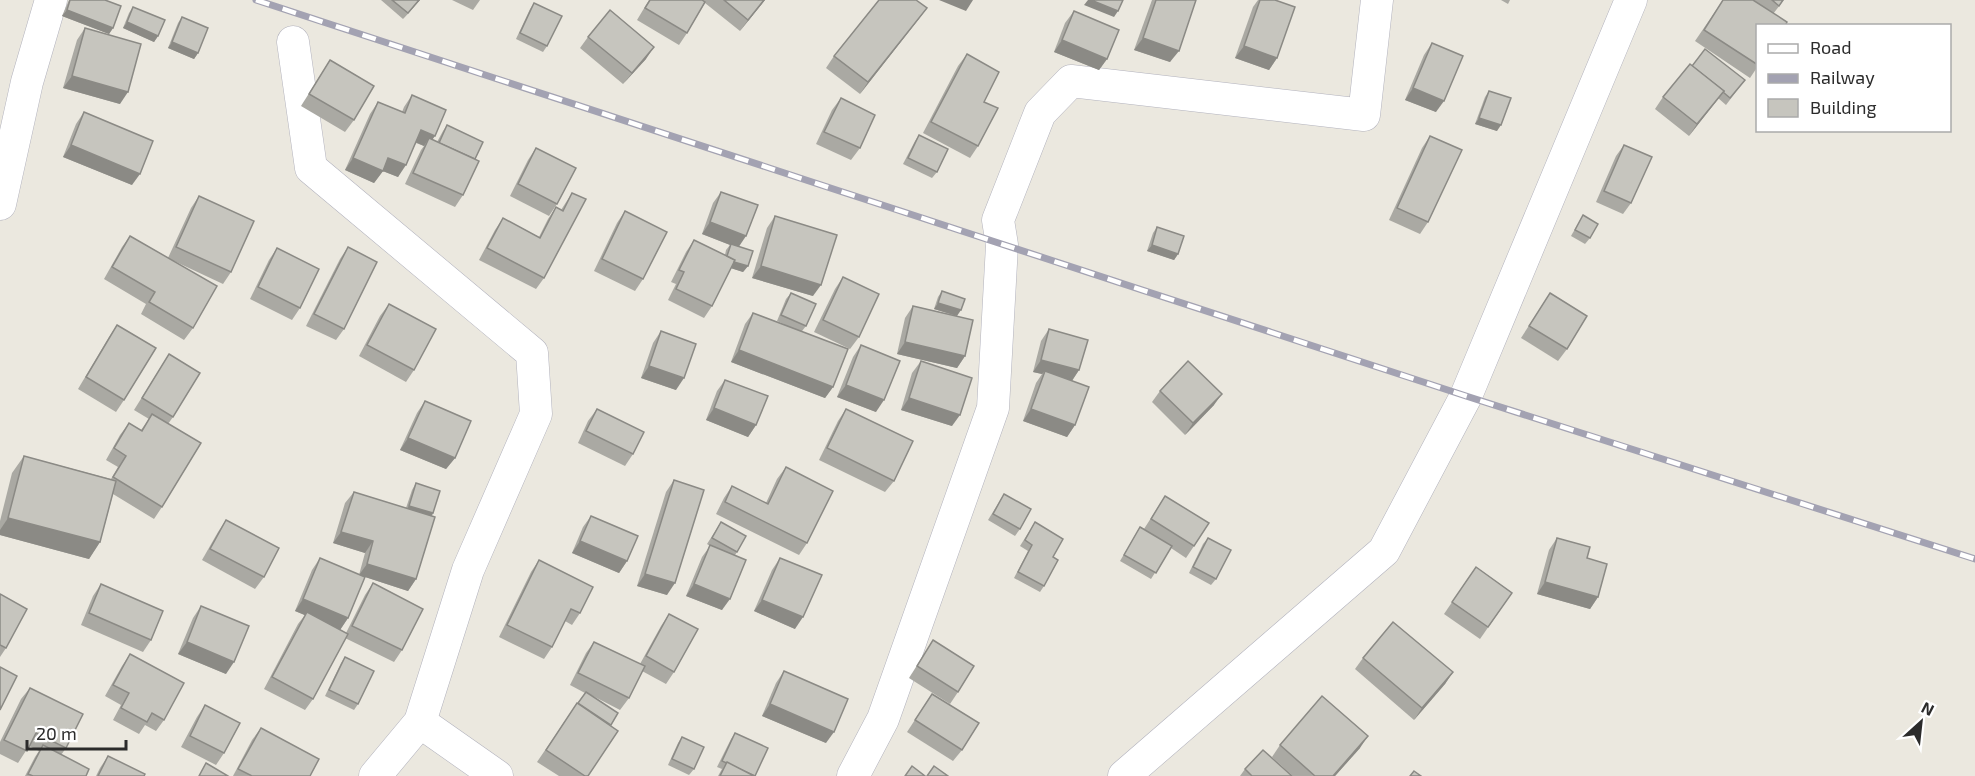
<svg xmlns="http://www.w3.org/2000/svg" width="1975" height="776" font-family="'Exo 2',sans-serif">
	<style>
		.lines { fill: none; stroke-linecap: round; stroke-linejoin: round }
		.minor-casing { stroke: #b2b2bd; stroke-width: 33 }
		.minor { stroke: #fff; stroke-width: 32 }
		.rail-casing { stroke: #a3a2b2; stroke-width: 7 }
		.rail { stroke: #fff; stroke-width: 4.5; stroke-dasharray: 14; stroke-linecap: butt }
		.wall { fill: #aaa9a3 }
		.shaded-wall { fill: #8b8a85 }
		.building { fill: #c6c5be; stroke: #8b8a85; stroke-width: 1.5 }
	</style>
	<rect width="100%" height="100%" fill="#ebe8df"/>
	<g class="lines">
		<defs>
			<g id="minor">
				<polyline points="293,42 311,168 532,353 536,414 468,570 420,722 375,776"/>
				<polyline points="0,204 27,82 51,0"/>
				<polyline points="420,722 497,776"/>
				<polyline points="853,776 883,719 993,408 1002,245 998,220 1040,113 1071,81 1364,115 1377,0"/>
				<polyline points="1124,776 1384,551 1466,396 1631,0"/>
			</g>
		</defs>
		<use href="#minor" class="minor-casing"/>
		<use href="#minor" class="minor"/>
		<defs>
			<polyline id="rail" points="256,0 1466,396 1975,559"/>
		</defs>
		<use href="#rail" class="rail-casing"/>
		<use href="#rail" class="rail"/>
	</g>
	<g class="wall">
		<polygon points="69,0 105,0 113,28 109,34 62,16"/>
		<polygon points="381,0 420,0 403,19"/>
		<polygon points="452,0 480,0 473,10"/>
		<polygon points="649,0 765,0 740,31 705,3 687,33 679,45 637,20"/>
		<polygon points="1152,0 1196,0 1170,62 1134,50"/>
		<polygon points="1258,0 1275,0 1277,58 1269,70 1235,58 1253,7"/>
		<polygon points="1501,0 1510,0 1508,4"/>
		<polygon points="1723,0 1784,0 1773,14 1758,26 1758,66 1750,78 1695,41"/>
		<polygon points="534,3 547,46 543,52 516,39 530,9"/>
		<polygon points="133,7 158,36 154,42 123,28 129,13"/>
		<polygon points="927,8 860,94 826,68 834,56"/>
		<polygon points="1074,11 1107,59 1099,70 1054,52 1065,23"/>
		<polygon points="182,17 198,53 194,59 168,48 178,23"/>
		<polygon points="85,28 120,104 63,88 77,40"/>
		<polygon points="588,37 646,59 623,84 580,48"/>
		<polygon points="1432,43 1436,112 1405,100 1424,55"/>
		<polygon points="967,54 984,102 978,146 970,158 923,133 958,66"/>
		<polygon points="330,60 354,120 345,132 301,106"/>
		<polygon points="1692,66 1745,80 1726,105 1718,98 1689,136 1655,109 1663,97"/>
		<polygon points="1489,91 1497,131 1475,124 1485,97"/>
		<polygon points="412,95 432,140 437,142 443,131 447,125 475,159 463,195 455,207 405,184 421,150 424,146 416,143 398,177 383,171 374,183 345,170 370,114 378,102 402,112 404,107"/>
		<polygon points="841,98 860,148 851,160 816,144 832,110"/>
		<polygon points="84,112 132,185 63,157 76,124"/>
		<polygon points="919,135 937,172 932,178 903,164 915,141"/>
		<polygon points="1430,136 1428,222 1420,234 1389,220 1422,148"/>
		<polygon points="1624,145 1631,203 1623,214 1596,202 1616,156"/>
		<polygon points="536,148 557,204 549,216 510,196 528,160"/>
		<polygon points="721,192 739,247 748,266 743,272 731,268 712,306 704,318 668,300 676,284 671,282 686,252 694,240 725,255 726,250 730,245 702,234 713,203"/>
		<polygon points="572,193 544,278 536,289 479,260 495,230 503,218 539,237 548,219 556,207 561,210"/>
		<polygon points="199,196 231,272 223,284 174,261 193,328 184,340 141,314 146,304 104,279 122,247 130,236 168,258 191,208"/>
		<polygon points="625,211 643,279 635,291 594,271 617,223"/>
		<polygon points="1583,215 1590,238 1585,244 1571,236"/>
		<polygon points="775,216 813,296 752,278 767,228"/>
		<polygon points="1157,227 1178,254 1174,260 1147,251 1153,233"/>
		<polygon points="348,247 344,329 336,340 306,326 340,259"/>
		<polygon points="277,248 300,308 292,320 250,299 269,260"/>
		<polygon points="843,277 859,337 850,349 814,332 835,289"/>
		<polygon points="942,291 957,316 965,356 957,368 897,354 905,318 913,306 953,315 934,309 938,297"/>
		<polygon points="791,293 806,326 802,331 833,387 825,398 731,362 745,324 753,313 786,325 777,321 786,299"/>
		<polygon points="1550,293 1567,349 1558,361 1521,338"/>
		<polygon points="389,304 414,370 406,382 359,356 380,316"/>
		<polygon points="117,325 124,400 116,412 78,389 109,337"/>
		<polygon points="1049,329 1079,370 1072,381 1075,425 1067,437 1023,421 1036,383 1042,374 1033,372 1041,341"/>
		<polygon points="661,331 676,390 641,378 653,343"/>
		<polygon points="861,345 876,412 837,397 853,357"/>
		<polygon points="169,354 173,417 168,424 162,507 154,519 113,494 100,542 89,559 0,535 0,521 12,473 24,456 111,479 118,467 106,460 120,435 129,423 141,430 149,419 134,410"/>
		<polygon points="921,361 952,426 901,410 912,373"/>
		<polygon points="725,380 756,425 748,437 706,420 717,391"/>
		<polygon points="1160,391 1214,405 1185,435 1152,402"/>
		<polygon points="425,401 455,458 446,469 400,450 417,413"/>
		<polygon points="597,409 633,454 625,466 578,443 588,421"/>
		<polygon points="846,409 894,481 885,492 819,460 838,421"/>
		<polygon points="786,467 807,543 799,555 716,514 724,498 732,486 766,503 777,479"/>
		<polygon points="674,480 667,595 637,586 666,492"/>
		<polygon points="416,483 433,513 432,516 416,579 408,591 365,577 348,618 340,630 346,633 365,595 373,583 402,650 394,662 345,638 313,699 305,710 264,689 298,624 305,615 295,611 312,570 320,558 359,575 365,553 333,543 345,503 354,492 406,508 412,490"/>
		<polygon points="1004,494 1020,529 1015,536 988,520"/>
		<polygon points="1165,496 1194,546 1186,558 1171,548 1151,579 1120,561 1140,527 1144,529"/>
		<polygon points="591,516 627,561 619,573 572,553 583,527"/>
		<polygon points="226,520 264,577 255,589 202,560 218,532"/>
		<polygon points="721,522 737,552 735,555 722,610 686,596 702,557 710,546 707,544"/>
		<polygon points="1035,522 1053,557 1044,586 1040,592 1014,578 1028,551 1020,546"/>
		<polygon points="1208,538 1216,579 1211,585 1189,573 1203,544"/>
		<polygon points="1557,538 1587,558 1598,597 1590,609 1537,594 1549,550"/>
		<polygon points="780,558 795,629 754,611 772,570"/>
		<polygon points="539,560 580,613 572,625 565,621 552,647 544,659 499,637 531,572"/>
		<polygon points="1476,567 1512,593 1480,639 1444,614"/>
		<polygon points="101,584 151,640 143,652 81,625 93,596"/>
		<polygon points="0,594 6,648 0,657"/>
		<polygon points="201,606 226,674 178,654 193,618"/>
		<polygon points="669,614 674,672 666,684 642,671 629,698 620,710 591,695 610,725 588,776 559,776 537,762 569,715 585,693 570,685 586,653 594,642 640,664 661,626"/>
		<polygon points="933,640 958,692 950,704 909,678"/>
		<polygon points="130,654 164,720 156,731 145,725 139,734 113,720 121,705 105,696 122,666"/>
		<polygon points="345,657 358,704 354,710 325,696 341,663"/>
		<polygon points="1363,658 1453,672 1445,684 1414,720 1355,669"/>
		<polygon points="784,671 826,743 762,716 776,683"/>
		<polygon points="30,688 66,748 61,755 86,776 25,776 35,757 39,751 29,746 18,763 0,754 0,742 21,699"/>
		<polygon points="932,694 962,750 953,761 907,732"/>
		<polygon points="205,705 224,753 216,765 181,747 197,717"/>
		<polygon points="261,728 310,776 233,776 252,740"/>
		<polygon points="735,733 755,776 718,776 722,769 717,767 731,739"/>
		<polygon points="682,737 694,769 689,775 668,765 678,743"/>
		<polygon points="1280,745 1360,748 1335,776 1293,776 1272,757"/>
		<polygon points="108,756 144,776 96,776 100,768"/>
		<polygon points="1245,769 1292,776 1240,776"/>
	</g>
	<g class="shaded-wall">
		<polygon points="419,0 420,0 403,19 408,13"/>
		<polygon points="764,0 765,0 740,31 748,20"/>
		<polygon points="939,0 973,0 966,11"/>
		<polygon points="1088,0 1091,0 1118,11 1114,17 1084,5"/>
		<polygon points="927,8 918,20 860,94 868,82"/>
		<polygon points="67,10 113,28 109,34 62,16"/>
		<polygon points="127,22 158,36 154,42 123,28"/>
		<polygon points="1143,38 1179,51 1170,62 1134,50"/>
		<polygon points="1062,40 1107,59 1099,70 1054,52"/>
		<polygon points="172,42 198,53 194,59 168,48"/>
		<polygon points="1244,46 1277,58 1269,70 1235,58"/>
		<polygon points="654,47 646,59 623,84 632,73"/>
		<polygon points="72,76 128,92 120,104 63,88"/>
		<polygon points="1413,88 1444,101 1436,112 1405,100"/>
		<polygon points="1724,91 1715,103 1689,136 1697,124"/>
		<polygon points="1479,118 1501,125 1497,131 1475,124"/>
		<polygon points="421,130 435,136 427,147 429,138 424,146 413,141"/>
		<polygon points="71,145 140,174 132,185 63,157"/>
		<polygon points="353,158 383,171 374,183 345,170"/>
		<polygon points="388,158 406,165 398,177 380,170"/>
		<polygon points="710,222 746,236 738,248 702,234"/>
		<polygon points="1152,245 1178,254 1174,260 1147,251"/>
		<polygon points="726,259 748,266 743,272 721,265"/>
		<polygon points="761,266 821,285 813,296 752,278"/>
		<polygon points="938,303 961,310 957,316 934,309"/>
		<polygon points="905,342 965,356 957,368 897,354"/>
		<polygon points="739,350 833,387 825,398 731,362"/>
		<polygon points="1041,360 1079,370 1071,382 1045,371 1042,374 1033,372"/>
		<polygon points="649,366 684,378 676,390 641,378"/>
		<polygon points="846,385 884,400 876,412 837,397"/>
		<polygon points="1222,394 1214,405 1185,435 1193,423"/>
		<polygon points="909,398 960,415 952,426 901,410"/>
		<polygon points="714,408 756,425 748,437 706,420"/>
		<polygon points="1031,409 1075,425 1067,437 1023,421"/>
		<polygon points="408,438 455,458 446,469 400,450"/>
		<polygon points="409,506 433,513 429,520 405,512"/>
		<polygon points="8,518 100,542 89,559 0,535 0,530"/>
		<polygon points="341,532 373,541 365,553 333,543"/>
		<polygon points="580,541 627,561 619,573 572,553"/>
		<polygon points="367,564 416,579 408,591 359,575"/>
		<polygon points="645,574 675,583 667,595 637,586"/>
		<polygon points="1545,582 1598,597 1590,609 1537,594"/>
		<polygon points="694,584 730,599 722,610 686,596"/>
		<polygon points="303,599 348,618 340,630 295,611"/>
		<polygon points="762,600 803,617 795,629 754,611"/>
		<polygon points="187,642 234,662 226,674 178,654"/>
		<polygon points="1453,672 1445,684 1414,720 1422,708"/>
		<polygon points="770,704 834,732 826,743 762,716"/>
		<polygon points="1368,736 1360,748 1335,776 1333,776"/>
	</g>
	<g class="building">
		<polygon points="70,0 105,0 121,6 113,28 67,10"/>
		<polygon points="392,0 419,0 408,13"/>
		<polygon points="650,0 702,0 705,2 687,33 645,8"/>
		<polygon points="724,0 764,0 748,20"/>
		<polygon points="879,0 916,0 927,8 868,82 834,56"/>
		<polygon points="1091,0 1123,0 1118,11"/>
		<polygon points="1156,0 1196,0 1179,51 1143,38"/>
		<polygon points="1260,0 1275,0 1295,7 1277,58 1244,46"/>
		<polygon points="1723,0 1753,0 1787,22 1785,26 1758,26 1758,65 1704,30"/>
		<polygon points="1772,0 1783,0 1779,6"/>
		<polygon points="534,3 562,16 547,46 520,33"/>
		<polygon points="133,7 165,20 158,36 127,22"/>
		<polygon points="610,10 654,47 632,73 588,37"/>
		<polygon points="1074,11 1119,30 1107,59 1062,40"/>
		<polygon points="182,17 208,28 198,53 172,42"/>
		<polygon points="85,28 141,44 128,92 72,76"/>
		<polygon points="1432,43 1463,56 1444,101 1413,88"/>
		<polygon points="1705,49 1745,80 1730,98 1723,92 1724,91 1692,66"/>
		<polygon points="967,54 999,72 984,102 998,108 978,146 931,122"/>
		<polygon points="330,60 374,86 354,120 309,94"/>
		<polygon points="1690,64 1724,91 1697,124 1663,97"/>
		<polygon points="1489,91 1511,98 1501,125 1479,118"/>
		<polygon points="412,95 446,110 435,136 421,130 406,165 388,158 383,171 353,158 378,102 405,113"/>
		<polygon points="841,98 875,115 860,148 824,132"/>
		<polygon points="84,112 153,141 140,174 71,145"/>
		<polygon points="447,125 483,142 475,159 439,143"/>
		<polygon points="919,135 948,149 937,172 908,158"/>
		<polygon points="1430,136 1462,150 1428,222 1397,208"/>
		<polygon points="429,138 479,161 463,195 413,173"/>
		<polygon points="1624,145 1652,157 1631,203 1604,191"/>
		<polygon points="536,148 576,168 557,204 518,184"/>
		<polygon points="721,192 758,205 746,236 710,222"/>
		<polygon points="572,193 586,199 544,278 487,248 503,218 540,238 556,207 563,211"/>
		<polygon points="199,196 254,221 231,272 176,247"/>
		<polygon points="625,211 667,232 643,279 602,259"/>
		<polygon points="1583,215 1598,224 1590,238 1575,230"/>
		<polygon points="775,216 837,235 821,285 761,266"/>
		<polygon points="1157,227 1184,236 1178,254 1152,245"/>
		<polygon points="130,236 217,286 193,328 149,302 155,292 112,267"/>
		<polygon points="694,240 735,260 712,306 676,289 684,272 679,270"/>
		<polygon points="731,244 753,251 748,266 734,262 735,260 727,256"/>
		<polygon points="348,247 377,262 344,329 314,314"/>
		<polygon points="277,248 319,269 300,308 258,287"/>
		<polygon points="843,277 879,294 859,337 823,320"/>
		<polygon points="942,291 965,299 961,310 938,303"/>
		<polygon points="791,293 816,304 806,326 781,315"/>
		<polygon points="1550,293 1587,316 1567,349 1529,326"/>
		<polygon points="389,304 436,329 414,370 367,345"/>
		<polygon points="913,306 973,320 965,356 905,342"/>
		<polygon points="753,313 848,349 833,387 739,350"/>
		<polygon points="117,325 156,348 124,400 86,377"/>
		<polygon points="1049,329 1088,340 1079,370 1041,360"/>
		<polygon points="661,331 696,344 684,378 649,366"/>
		<polygon points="861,345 900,361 884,400 846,385"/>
		<polygon points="169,354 200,373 173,417 142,398"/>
		<polygon points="921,361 972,378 960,415 909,398"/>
		<polygon points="1188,361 1222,394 1193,423 1160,391"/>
		<polygon points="1045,371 1089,387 1075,425 1031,409"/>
		<polygon points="725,380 768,396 756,425 714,408"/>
		<polygon points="425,401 471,421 455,458 408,438"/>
		<polygon points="597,409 644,432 633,454 586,431"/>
		<polygon points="846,409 913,441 894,481 827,448"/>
		<polygon points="152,414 201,443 162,507 113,477 126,456 114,448 129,423 142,431"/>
		<polygon points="24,456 116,481 100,542 8,518"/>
		<polygon points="786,467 833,491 807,543 725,502 732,486 768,504"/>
		<polygon points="674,480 704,490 675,583 645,574"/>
		<polygon points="416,483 440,491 433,513 409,506"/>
		<polygon points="354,492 435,517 416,579 367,564 373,541 341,532"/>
		<polygon points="1004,494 1031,509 1020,529 993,514"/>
		<polygon points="1165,496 1209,523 1194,546 1151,519"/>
		<polygon points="591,516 638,536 627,561 580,541"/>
		<polygon points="226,520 279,548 264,577 210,549"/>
		<polygon points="721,522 746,536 737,552 712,538"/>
		<polygon points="1035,522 1063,539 1053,557 1058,560 1044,586 1018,572 1032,545 1025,540"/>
		<polygon points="1140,527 1172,546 1156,573 1124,555"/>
		<polygon points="1208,538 1231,550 1216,579 1193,567"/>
		<polygon points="1557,538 1590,547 1587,558 1607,564 1598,597 1545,582"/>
		<polygon points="710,545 746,560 730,599 694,584"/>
		<polygon points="320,558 365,577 348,618 303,599"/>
		<polygon points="780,558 822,575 803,617 762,600"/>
		<polygon points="539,560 593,587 580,613 571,609 552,647 507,625"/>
		<polygon points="1476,567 1512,593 1488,627 1452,602"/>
		<polygon points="373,583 423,609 402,650 352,626"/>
		<polygon points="101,584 163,611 151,640 89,613"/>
		<polygon points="0,594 27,609 6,648 0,645"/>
		<polygon points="201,606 249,626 234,662 187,642"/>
		<polygon points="307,612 348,634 313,699 272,677"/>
		<polygon points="669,614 698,629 674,672 646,656"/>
		<polygon points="1393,622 1453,672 1422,708 1363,658"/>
		<polygon points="933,640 974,666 958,692 917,666"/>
		<polygon points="594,642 645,666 629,698 578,673"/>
		<polygon points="130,654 184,683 164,720 152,713 147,722 121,708 129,693 113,685"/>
		<polygon points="345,657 374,671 358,704 329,690"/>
		<polygon points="0,667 17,676 0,710"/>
		<polygon points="784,671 848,699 834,732 770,704"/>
		<polygon points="30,688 83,714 66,748 36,733 27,751 4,740"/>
		<polygon points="586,692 618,713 611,725 578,703"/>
		<polygon points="932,694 979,723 962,750 915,720"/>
		<polygon points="1322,696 1368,736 1333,776 1315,776 1280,745"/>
		<polygon points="577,703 618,731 588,776 585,776 546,750"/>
		<polygon points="205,705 240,723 224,753 190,736"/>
		<polygon points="261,728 319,759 310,776 252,776 238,769"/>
		<polygon points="735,733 768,748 755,776 722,761"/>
		<polygon points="682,737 704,747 694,769 672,759"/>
		<polygon points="43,745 89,769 86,776 33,776 28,774"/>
		<polygon points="1263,750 1292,776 1252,776 1245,769"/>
		<polygon points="108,756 145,774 144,776 98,776"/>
		<polygon points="727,762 754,776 720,776"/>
		<polygon points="206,763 228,776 199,776"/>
		<polygon points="912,766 925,776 905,776"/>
		<polygon points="934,766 948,776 927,776"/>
		<polygon points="1414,771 1421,776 1410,776"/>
	</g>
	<rect x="1756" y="24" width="195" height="108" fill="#ffffff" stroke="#aaaaaa" stroke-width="1.5"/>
	<rect x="1768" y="44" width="30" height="9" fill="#ffffff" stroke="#aaaaaa" stroke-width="1.5"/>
	<text x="1810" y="54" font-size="18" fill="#2b2b2b">Road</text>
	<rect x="1768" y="74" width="30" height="9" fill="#a3a2b2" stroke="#aaaaaa" stroke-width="1.5"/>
	<text x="1810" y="84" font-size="18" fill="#2b2b2b">Railway</text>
	<rect x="1768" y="99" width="30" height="18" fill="#c6c5be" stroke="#aaaaaa" stroke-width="1.5"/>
	<text x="1810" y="114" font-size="18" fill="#2b2b2b">Building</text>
	<g transform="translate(1921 722) rotate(27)" stroke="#ffffff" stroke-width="4.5" paint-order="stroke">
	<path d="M0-4.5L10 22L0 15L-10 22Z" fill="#2b2b2b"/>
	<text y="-9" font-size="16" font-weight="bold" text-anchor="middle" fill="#2b2b2b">N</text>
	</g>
	<path d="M27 740v9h99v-9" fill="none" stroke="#2b2b2b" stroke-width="3"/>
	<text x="36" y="740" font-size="18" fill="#2b2b2b" stroke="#ffffff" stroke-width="4.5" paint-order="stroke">20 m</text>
</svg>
